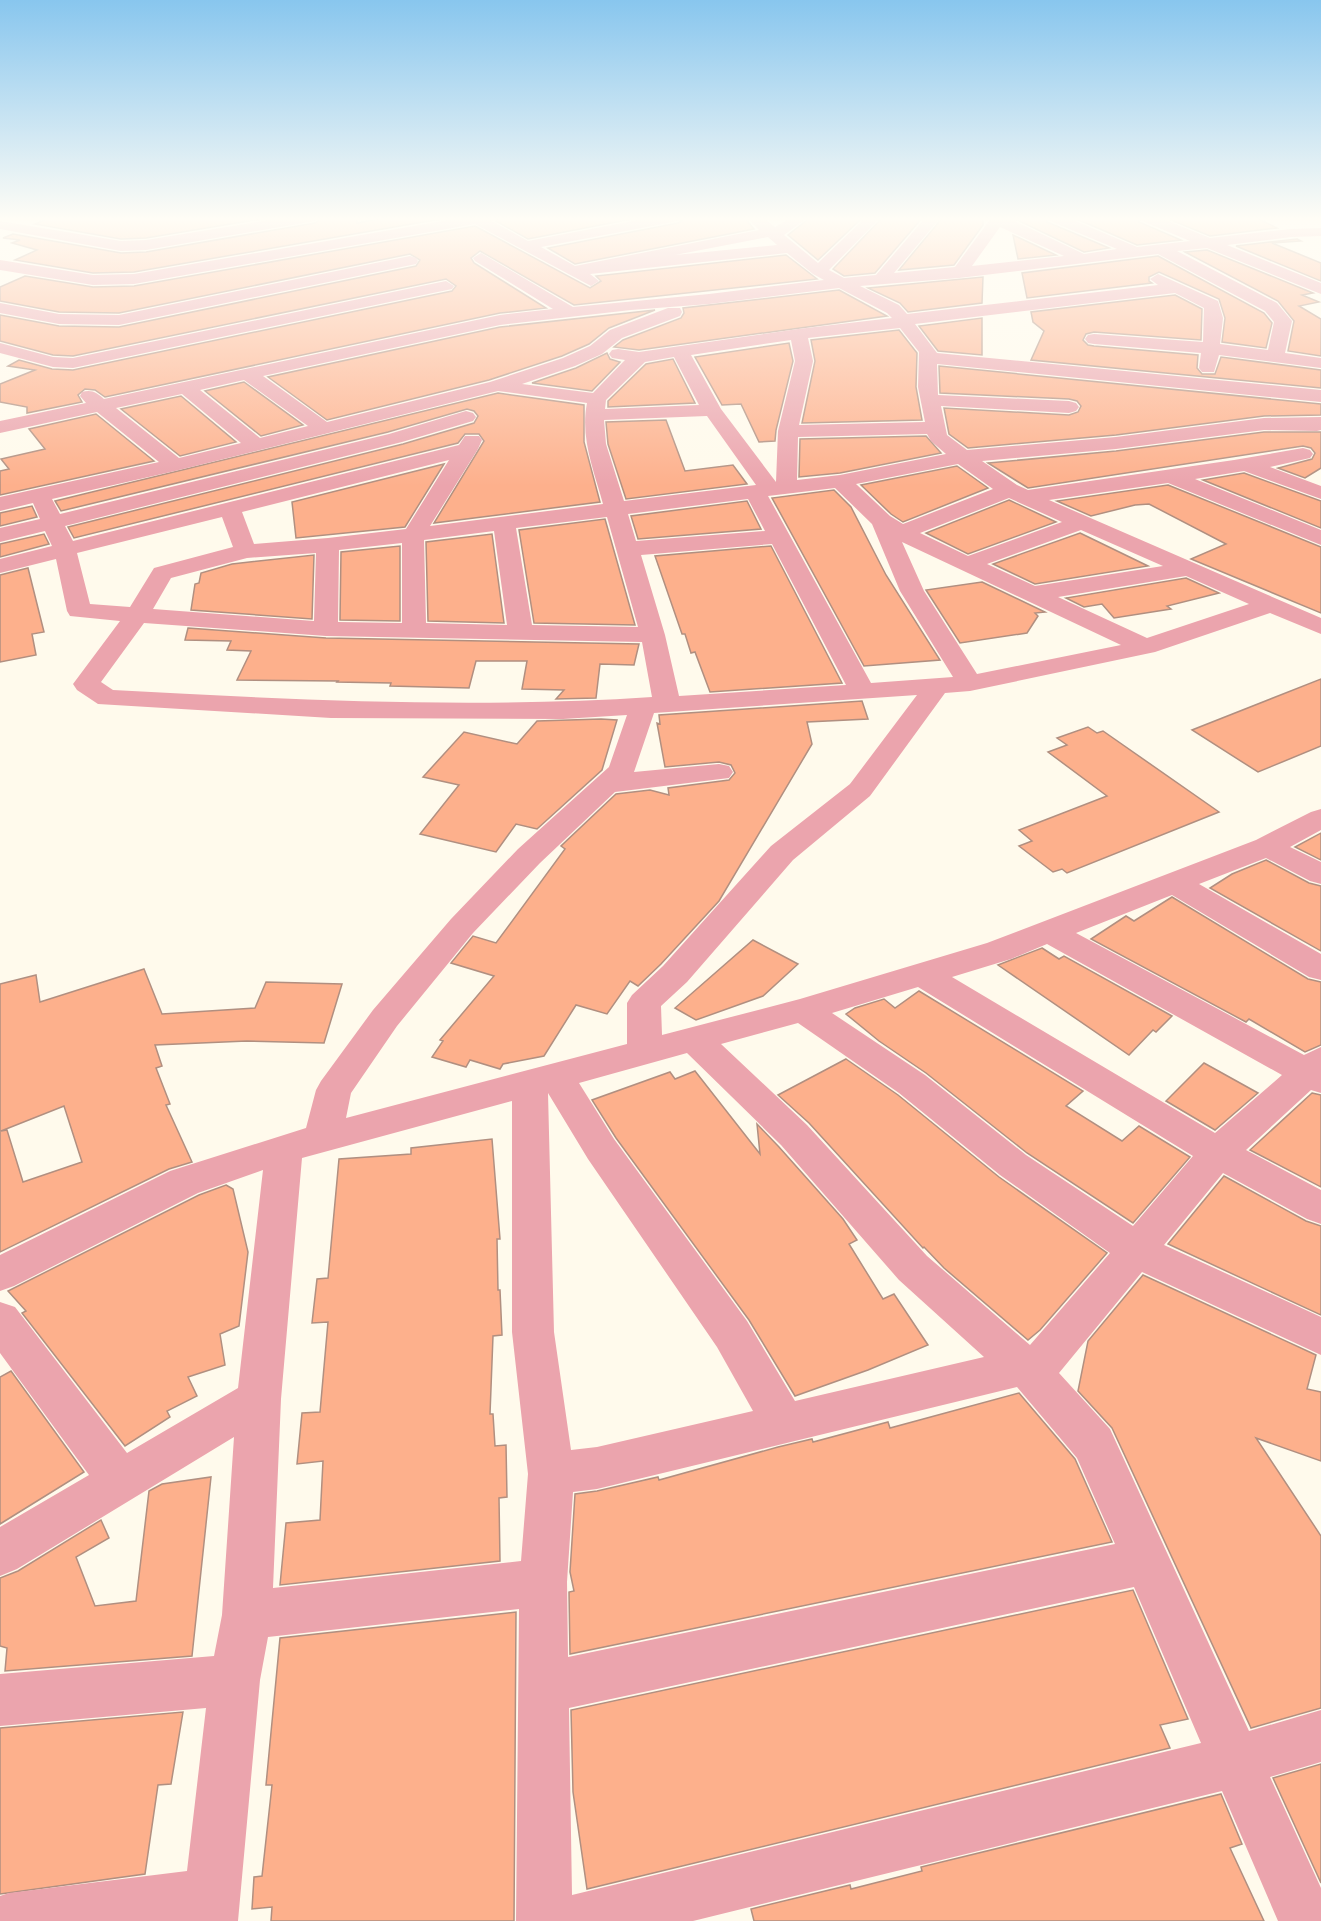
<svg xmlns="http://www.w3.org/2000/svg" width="1321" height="1921" font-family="'Times New Roman',serif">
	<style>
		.building { fill: #fdb08c; stroke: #b18f80; stroke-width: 1.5; fill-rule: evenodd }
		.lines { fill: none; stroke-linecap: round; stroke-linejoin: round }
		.minor { fill: #eba4ad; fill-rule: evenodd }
	</style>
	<rect width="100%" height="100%" fill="#fffaec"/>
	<g class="building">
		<polygon points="52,217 273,217 146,238 121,239 35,224"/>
		<polygon points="324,217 357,217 357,223 390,217 452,217 134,272 93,273 15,260 37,250 12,243 20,240 3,238 13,234 121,253 146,252 315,223"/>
		<polygon points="500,217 642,217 528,239 496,221"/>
		<polygon points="687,217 744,217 754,229 575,264 548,248 678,223"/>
		<polygon points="811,217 863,217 818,260 788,235"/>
		<polygon points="883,217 923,217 875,273 844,276 833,269"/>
		<polygon points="943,217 983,217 983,225 954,265 899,270"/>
		<polygon points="1011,217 1044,217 1047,222 1109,248 1084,252"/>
		<polygon points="1072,217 1136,217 1139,222 1181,240 1137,245"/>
		<polygon points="1164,217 1255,217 1277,228 1210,236"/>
		<polygon points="475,226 590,288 601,281 596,276 786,255 817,279 574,305 480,251 471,258 474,263 546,308 500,313 105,397 95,390 85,389 78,395 82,402 27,413 27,407 0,402 0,384 35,370 8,366 19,360 52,369 73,370 452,291 456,286 446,279 73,356 53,355 0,341 0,315 59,326 119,327 416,266 420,260 410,254 119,313 59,312 0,301 0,287 25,276 93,287 134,286"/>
		<polygon points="1013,235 1056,255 1018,259"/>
		<polygon points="1297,239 1301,241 1272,243 1321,263 1321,281 1236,246"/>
		<polygon points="1207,250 1313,293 1302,295 1319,302 1299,306 1321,319 1321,356 1288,351 1294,321 1278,301 1185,252"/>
		<polygon points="1158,256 1264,313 1272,323 1266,348 1222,342 1225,318 1219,299 1159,272 1149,277 1149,281 1152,283 1027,298 1022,273"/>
		<polygon points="983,277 982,303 908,312 900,303 868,288"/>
		<polygon points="839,290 887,316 639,350 614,347 623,340 681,318 684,313 683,308"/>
		<polygon points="1175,295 1202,309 1201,340 1094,332 1086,334 1083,340 1088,345 1094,346 1198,355 1197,368 1202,374 1215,374 1221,357 1321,370 1321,388 1031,360 1044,331 1033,322 1031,312"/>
		<polygon points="655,310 609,328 589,344 562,356 489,380 327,420 268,377 500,327"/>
		<polygon points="982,318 982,355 938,351 919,326"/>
		<polygon points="899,330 917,353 916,387 922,420 802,423 815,361 811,340"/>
		<polygon points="789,343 793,361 776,430 775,441 759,442 741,404 722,405 695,357"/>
		<polygon points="607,353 610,359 620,362 592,391 532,383 576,368"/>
		<polygon points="673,359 695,403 608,407 608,401 646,364"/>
		<polygon points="939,366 1321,404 1321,415 1264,416 1116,435 968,448 949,434 944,408 1069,415 1078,412 1081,406 1077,401 1069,399 940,393"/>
		<polygon points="244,382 303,425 261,436 205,391"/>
		<polygon points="498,393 584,405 584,442 600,502 434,523 484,441 479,434 465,434 458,443 74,538 68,527 403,444 474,423 478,416 474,411 467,409 388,432 61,511 55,501"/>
		<polygon points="181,396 236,442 180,456 121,409"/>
		<polygon points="96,414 154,461 0,495 0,471 9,469 1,459 45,449 29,429"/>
		<polygon points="666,420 685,471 733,465 747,484 626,499 608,444 606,422"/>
		<polygon points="1264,432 1321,432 1321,468 1305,478 1278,468 1312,459 1315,453 1311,448 1303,446 1028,488 988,463 1116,451"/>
		<polygon points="926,436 941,453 840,473 799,477 800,439"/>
		<polygon points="444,464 405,527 296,538 292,502"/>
		<polygon points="957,466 988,488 903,522 891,514 861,485"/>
		<polygon points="1244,473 1321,501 1321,528 1203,480"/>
		<polygon points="1168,485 1321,547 1321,613 1191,559 1226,544 1149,504 1135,505 1091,516 1057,501"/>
		<polygon points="834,490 851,507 886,575 940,660 864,666 772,498"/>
		<polygon points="1009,500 1056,522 968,554 926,533"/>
		<polygon points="747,501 761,529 638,539 631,516"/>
		<polygon points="32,506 37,517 0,526 0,513"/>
		<polygon points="605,519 635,625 534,623 519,530"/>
		<polygon points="1080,533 1148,566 1035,584 993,564"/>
		<polygon points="44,534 49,544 0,557 0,544"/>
		<polygon points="492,534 504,623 428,621 426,542"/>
		<polygon points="400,546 400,621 340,620 341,552"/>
		<polygon points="771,546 842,683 710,692 695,652 691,653 685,634 682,634 655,556"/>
		<polygon points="314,555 312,619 191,610 195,584 199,583 201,573 232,564"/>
		<polygon points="28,568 44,632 32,634 36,655 0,662 0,575"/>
		<polygon points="1186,578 1219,593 1167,606 1171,609 1114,618 1102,604 1084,607 1066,598"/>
		<polygon points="982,582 1045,612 1035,613 1038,616 1027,633 960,643 926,590"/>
		<polygon points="188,628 326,638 639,644 634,665 600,664 596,698 556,699 564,690 522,689 527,661 476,661 469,688 390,686 391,683 337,682 338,681 237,680 251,651 227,650 231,641 185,640"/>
		<polygon points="1321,679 1321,746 1258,772 1192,730"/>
		<polygon points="862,701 868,719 807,722 812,744 719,901 661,964 638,986 630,981 607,1014 576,1005 544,1056 503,1064 500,1069 470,1060 466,1067 432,1057 443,1041 440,1040 494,976 451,963 473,936 496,943 565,849 561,846 616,794 650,790 669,795 668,788 729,780 735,773 731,765 719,762 665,767 657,723 660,724 659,715"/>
		<polygon points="601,719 617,720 602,770 537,829 516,824 496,852 420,834 459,785 423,777 464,732 517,744 537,721"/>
		<polygon points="1088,727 1097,733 1103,731 1219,812 1067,873 1062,869 1053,872 1019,846 1032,841 1019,830 1107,796 1048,752 1067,745 1057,738"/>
		<polygon points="1321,833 1321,860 1295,847"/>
		<polygon points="1266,860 1309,883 1321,886 1321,951 1210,888 1232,874"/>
		<polygon points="1172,897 1308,979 1321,982 1321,1045 1305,1052 1249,1019 1246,1022 1091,939 1126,916 1134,921"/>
		<polygon points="753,940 798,964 763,996 696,1020 675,1008"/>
		<polygon points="1042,948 1059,959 1064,956 1172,1016 1156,1032 1153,1030 1129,1055 998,965"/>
		<path d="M144,969L162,1014L255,1008L266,982L342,984L324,1043L247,1041L155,1045L162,1066L156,1068L170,1104L166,1105L192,1162L169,1169L0,1252V984L36,975L40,1002ZM64,1106L82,1162L23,1182L7,1130L1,1131Z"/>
		<polygon points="919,991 1083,1091 1066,1106 1122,1141 1139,1126 1190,1157 1133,1223 1027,1153 926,1073 879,1041 846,1014 855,1008 884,999 895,1008"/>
		<polygon points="846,1059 898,1095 999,1177 1107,1253 1040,1330 1028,1340 944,1268 924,1247 923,1248 809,1123 778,1095"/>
		<polygon points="1204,1063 1258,1093 1215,1130 1166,1101"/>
		<polygon points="695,1071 760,1154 757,1124 779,1147 843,1219 857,1240 849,1244 883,1299 894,1294 928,1345 868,1370 795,1396 749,1320 616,1138 592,1100 670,1072 675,1079"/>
		<polygon points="1312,1093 1321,1095 1321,1187 1250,1150"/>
		<polygon points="492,1139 500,1239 497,1239 498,1290 500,1290 502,1335 493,1336 490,1414 493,1414 495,1446 506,1445 507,1497 499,1498 500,1561 280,1585 286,1523 320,1520 323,1461 297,1464 302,1413 320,1412 328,1322 312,1323 317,1279 328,1278 339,1159 411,1154 411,1148"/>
		<polygon points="1224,1176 1306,1221 1321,1226 1321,1315 1168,1244"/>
		<polygon points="226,1185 233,1189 248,1252 239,1326 220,1334 225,1365 188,1377 197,1396 167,1411 170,1417 125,1446 22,1313 26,1311 8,1291 199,1195"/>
		<polygon points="1143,1275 1316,1355 1307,1389 1321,1392 1321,1461 1256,1438 1321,1536 1321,1708 1251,1728 1112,1428 1078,1391 1088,1341"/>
		<polygon points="11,1371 84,1472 0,1524 0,1377"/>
		<polygon points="1019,1393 1075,1459 1112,1542 570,1654 569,1592 574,1591 570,1572 575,1494 597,1491 658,1477 659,1480 778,1447 812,1439 813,1442 888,1422 890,1428"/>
		<polygon points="211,1477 192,1656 5,1671 7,1648 0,1646 0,1578 18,1571 101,1520 109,1538 76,1557 95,1606 136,1601 149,1491 162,1484"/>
		<polygon points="1133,1590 1188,1719 1160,1725 1170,1748 587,1889 573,1792 571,1710"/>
		<polygon points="516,1612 514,1921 271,1921 272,1907 252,1909 254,1877 262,1876 272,1785 266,1785 280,1638"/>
		<polygon points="183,1712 171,1784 158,1785 145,1874 0,1894 0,1728"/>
		<polygon points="1321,1764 1321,1883 1273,1778"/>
		<polygon points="1221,1794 1242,1844 1230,1848 1264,1921 754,1921 751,1909 850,1885 851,1889 922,1871 921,1867"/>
	</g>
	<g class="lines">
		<g class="minor">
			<polygon points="288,217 322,217 315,221 146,250 121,251 0,229 0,221 121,241 146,240"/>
			<path d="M466,217H498L492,221L528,241L654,217H685L678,221L541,247L575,266L759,230L746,217H762L775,227L792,217H809L784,235L818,263L866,217H881L829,270L844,278L876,275L926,217H941L894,273L955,267L992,217H1006L1084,254L1117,249L1048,220L1046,217H1066L1137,247L1190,241L1140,220L1138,217H1158L1210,238L1291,229L1321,228V236L1291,237L1227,245L1321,283V294L1207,248L1177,251L1277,303L1292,321L1285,353L1321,358V368L1219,355L1214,372H1202L1199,368L1201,353L1094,344L1088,343L1085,339L1088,335L1094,334L1203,342L1204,308L1175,293L915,324L937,353L1321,390V402L937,364L938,395L1069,401L1076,403L1079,407L1076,411L1069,413L941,406L947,435L967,450L1116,437L1264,418L1321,417V430L1317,431L1264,430L1116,449L982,461L1017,485L1028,490L1234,460L1303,448L1310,450L1313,454L1310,458L1270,467L1321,486V499L1244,471L1195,479L1321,530V545L1168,483L1049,500L1321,618V634L1270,613L1155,652L970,691L945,693L870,796L793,860L687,982L661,1006L662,1035L800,999L987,943L1256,840L1311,812L1321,809V830L1290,847L1321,862V884L1310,881L1266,858L1199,884L1321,954V980L1309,977L1172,895L1076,933L1304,1055L1321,1047V1093L1311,1090L1246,1150L1321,1190V1224L1307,1219L1223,1173L1164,1245L1321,1317V1355L1142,1272L1059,1373L1110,1429L1249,1731L1321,1710V1762L1270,1777L1321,1888V1921H1278L1222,1791L693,1921H516L519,1609L268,1637L260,1680L238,1921H0V1896L9,1893L187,1871L206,1708L0,1726V1674L214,1656L222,1615L234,1437L17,1569L0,1576V1527L89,1475L0,1353V1302L15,1307L127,1453L238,1388L263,1170L198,1193L14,1286L0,1291V1255L170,1171L306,1128L316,1090L321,1081L373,1010L451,919L518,849L609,767L627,715L563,719L331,718L98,704L77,690L73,684L120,621L70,616L67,611L56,559L0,573V559L52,546L45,531L0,542V528L40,519L33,503L0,511V497L159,462L97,412L0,433V421L86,403L80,396L82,392C92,389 97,393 104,399L500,315L553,309L475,261L473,258L481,253L573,307L709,294L824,280L813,274L787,253L590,274L599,281L591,286L475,224L134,284L93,285L0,270V260L93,275L134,274ZM1000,227L1064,256L972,266ZM768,237L777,245L675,255ZM1158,254L1265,311L1274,322L1268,350L1220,344L1223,318L1218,301L1158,274L1150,279L1158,285L907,314L899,305L860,286L959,278ZM839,288L887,313L892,318L798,329L639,352L618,349L612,350L609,354L612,358L625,360L593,393L522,384L575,366L602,354L622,338L680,316L682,312L680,308H668L610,330L590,346L563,358L490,382L327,422L263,376L500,325L631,310L709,304ZM900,328L919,352L918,387L925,422L799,425L813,361L808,338ZM791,340L795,361L778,431L776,482L721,409L691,355ZM674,357L699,405L605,409L606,400L645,362ZM244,380L308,426L260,438L200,390ZM498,391L587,403C580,438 594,471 603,504L430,526L478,449L482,440L479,436H465L459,445L73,541L65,526L402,442L473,421L476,417L473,413L466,411L389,434L60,514L52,499L175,471ZM182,394L241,443L179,458L116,408ZM707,416L756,485L624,501L606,444L604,420ZM927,434L931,441L946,454L840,475L797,480L798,437ZM449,460L406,529L328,538L254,544L242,512ZM958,464L993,489L903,524L890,516L856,484ZM835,488L872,524L900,591L953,677L871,683L768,496ZM1009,498L1062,522L968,556L920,533ZM748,499L765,531L636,541L628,514ZM222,517L233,547L154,568L130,607L90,604L77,553ZM607,517L638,627L532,625L516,528ZM1081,530L1163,566L1035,586L987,564ZM494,531L507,625L426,623L424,540ZM902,542L1121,645L977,674L924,591ZM402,543V623L338,622L339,550ZM772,544L846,685L679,696L665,635L641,555ZM316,553L314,621L153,609L171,578L247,558ZM1186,576L1249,604L1147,638L1058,597ZM144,623L326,636L642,642L652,697C473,709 293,700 113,690L101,682ZM917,695L850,784L771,846L663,966L632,995L627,1003V1044L346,1118L351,1093L397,1026L473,933L540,863L615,792L729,778L733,772L729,766L719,764L634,772L654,713ZM1047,944L1282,1075L1215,1133L952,977L1011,959ZM918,987L1193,1156L1133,1226L1026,1155L925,1075L832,1013ZM798,1023L899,1093L1000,1175L1110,1253L1030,1345L927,1256L807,1125L721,1044ZM687,1053L781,1145L899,1280L984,1357L795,1401L747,1321L614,1139L579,1083ZM548,1093L588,1159L717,1347L753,1411L597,1447L571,1450L554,1332ZM512,1101V1332L528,1474L521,1561L273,1588L281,1399L302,1158ZM1017,1387L1077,1458L1115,1544L568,1657L567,1582L573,1492L597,1489ZM1134,1587L1201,1743L572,1895L569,1708Z"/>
			<polygon points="410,256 416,258 418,261 416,264 119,325 59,324 0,313 0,303 59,314 119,315"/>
			<polygon points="446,281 454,286 452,289 73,368 53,367 0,353 0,343 53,357 73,358"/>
		</g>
	</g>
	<linearGradient id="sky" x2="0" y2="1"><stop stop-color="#88c6ee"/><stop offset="0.45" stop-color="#fffdf6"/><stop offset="1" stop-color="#fffdf6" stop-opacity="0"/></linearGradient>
	<rect width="1321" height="486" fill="url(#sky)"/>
</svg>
